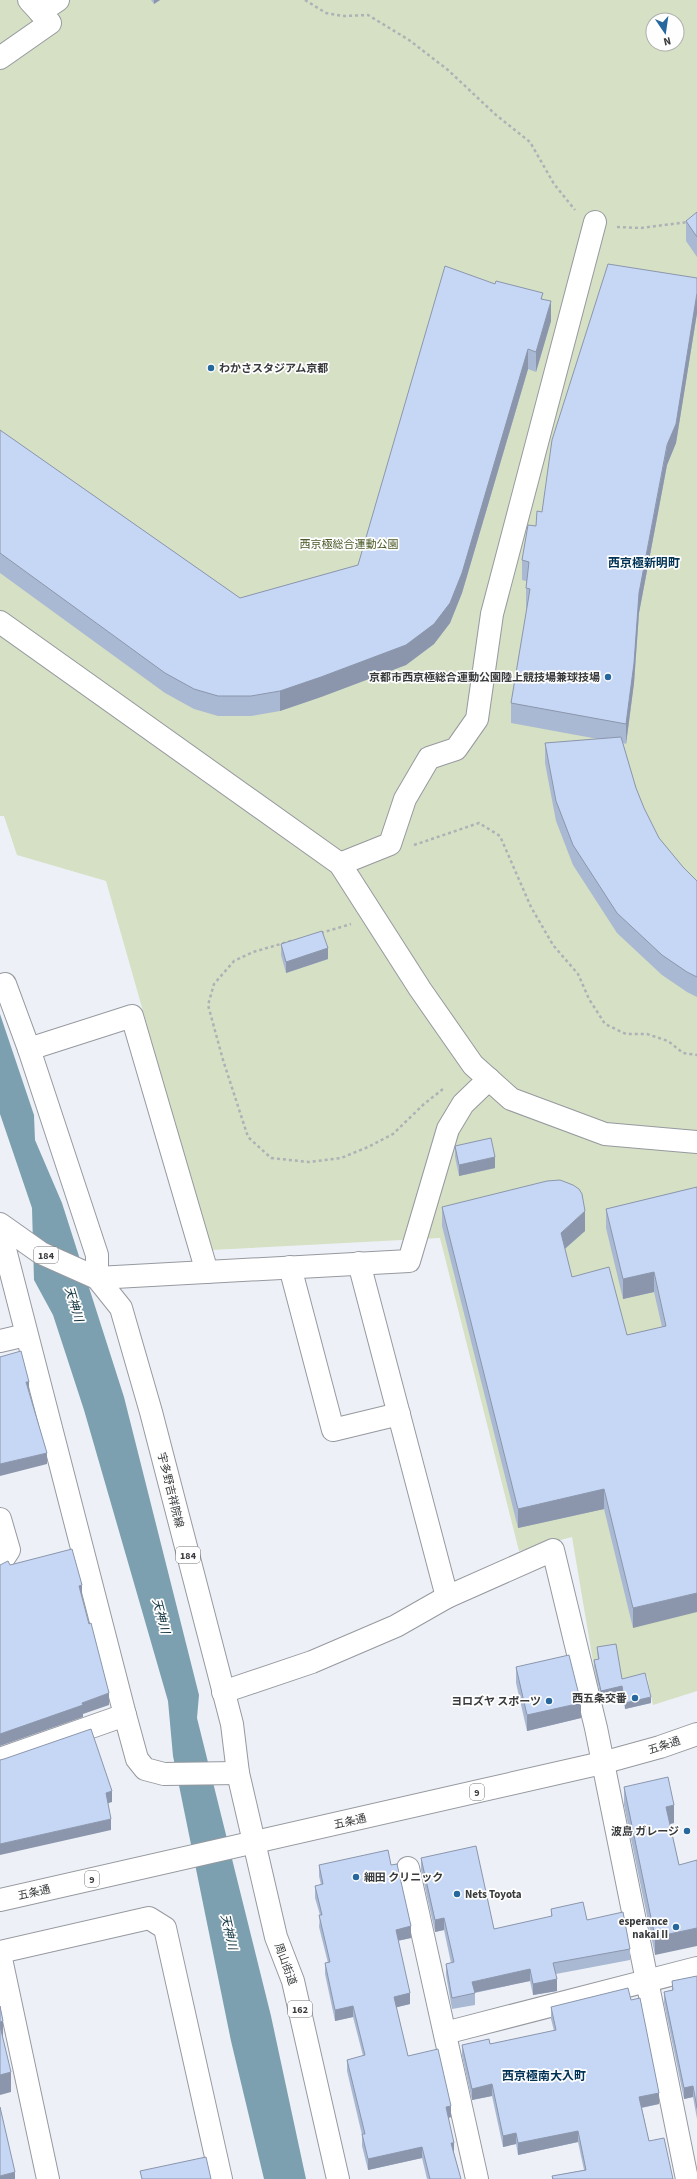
<svg xmlns="http://www.w3.org/2000/svg" width="697" height="2179" font-family="'Source Sans 3','Noto Sans JP',sans-serif">
	<style>
		.green { fill: #d6e0c4; fill-rule: evenodd }
		.water { fill: #7ca0af }
		.lines { fill: none; stroke-linecap: round; stroke-linejoin: round }
		.minor-casing { stroke: #96999f; stroke-width: 24 }
		.major-casing { stroke: #96999f; stroke-width: 24 }
		.highway-casing { stroke: #96999f; stroke-width: 24 }
		.path { stroke: #aeb1b6; stroke-width: 2.5; stroke-dasharray: 3 3; stroke-linecap: butt }
		.minor { stroke: #fff; stroke-width: 22 }
		.major { stroke: #fff; stroke-width: 22 }
		.highway { stroke: #fff; stroke-width: 22 }
		.wall { fill: #aab9d3 }
		.shaded-wall { fill: #8b96ac }
		.building { fill: #c6d7f5; stroke: #8b96ac }
		.poi-dot { fill: #26689e; stroke: #fefefe; stroke-width: 1.5 }
		.labels { text-anchor: middle; stroke-width: 3.5; stroke-linejoin: round; paint-order: stroke }
		.shield { fill: #fefefe; stroke: #737576; stroke-width: 1 }
		.shield-label { font-size: 10px; font-weight: bold; fill: #383a3c }
		.poi-label { font-size: 11px; font-weight: bold; fill: #383a3c; stroke: #fefefe; text-anchor: end }
		.park-label { font-size: 11px; fill: #4a5927; stroke: #fefefe }
		.street-label { font-size: 11px; fill: #383a3c; stroke: #fefefe }
		.neighbourhood-label { font-size: 12px; font-weight: bold; fill: #003255; stroke: #fefefe }
		.water-label { font-size: 12px; font-style: italic; fill: #0c2e3b; stroke: #fefefe }
	</style>
	<rect width="100%" height="100%" fill="#edf1f7"/>
	<path class="green" d="M0,0H697V1691L653,1705L647,1676L597,1685L572,1537L519,1551L440,1238L211,1250L106,881L17,855L4,816H0ZM653,20H677V44H653Z"/>
	<polygon class="water" points="0,1014 34,1115 35,1140 62,1203 124,1397 199,1695 197,1718 271,2016 306,2179 264,2179 231,2041 173,1756 168,1701 84,1410 53,1315 34,1280 32,1208 0,1114"/>
	<g class="lines">
		<defs>
			<g id="minor">
				<polyline points="40,12 58,0"/>
				<polyline points="0,58 50,23 29,0"/>
				<polyline points="0,622 340,864 420,989 473,1065 511,1099 605,1134 697,1142"/>
				<polyline points="340,864 390,844 405,799 429,758 456,749 477,719 492,614 595,222"/>
				<polyline points="5,984 29,1049 97,1255 97,1278 409,1261 448,1129 463,1104 489,1079"/>
				<polyline points="29,1049 132,1016 207,1272"/>
				<polyline points="0,1230 125,1715 0,1759"/>
				<polyline points="359,1263 447,1597 553,1550 596,1728 687,2179"/>
				<polyline points="290,1267 333,1430 399,1414"/>
				<polyline points="0,1341 26,1335"/>
				<polyline points="0,1519 9,1550 0,1564"/>
				<polyline points="223,1692 312,1662 396,1626 447,1597"/>
				<polyline points="125,1715 137,1759 145,1769 164,1774 238,1773"/>
				<polyline points="408,1868 477,2179"/>
				<polyline points="0,1952 149,1918 165,1928 221,2179"/>
				<polyline points="0,1954 48,2179"/>
				<polyline points="445,2033 697,1968"/>
			</g>
			<polyline id="major" points="0,1224 41,1253 97,1278 121,1308 151,1412 232,1724 238,1773 254,1842"/>
			<g id="highway">
				<polyline points="254,1842 276,1937 293,1981 338,2179"/>
				<polyline points="0,1900 602,1763 660,1747 697,1734"/>
			</g>
		</defs>
		<use href="#minor" class="minor-casing"/>
		<use href="#major" class="major-casing"/>
		<use href="#highway" class="highway-casing"/>
		<g class="path">
			<polyline points="305,0 326,13 343,16 368,15 409,40 448,70 496,115 530,142 554,184 575,210"/>
			<polyline points="617,227 641,228 688,222"/>
			<polyline points="414,845 479,823 500,836 531,907 553,945 578,974 589,999 605,1024 626,1034 647,1034 668,1041 683,1053 697,1055"/>
			<polyline points="321,933 351,924"/>
			<polyline points="291,941 253,952 234,961 214,984 208,1005 223,1060 248,1137 271,1158 309,1162 341,1158 368,1147 393,1134 424,1104 443,1089"/>
		</g>
		<use href="#minor" class="minor"/>
		<use href="#major" class="major"/>
		<use href="#highway" class="highway"/>
	</g>
	<g class="wall">
		<polygon points="151,0 160,0 154,4"/>
		<polygon points="697,212 697,257 686,241 686,221"/>
		<polygon points="697,278 697,313 676,443 667,465 639,613 634,683 626,744 623,743 636,788 644,808 659,838 683,867 697,881 697,997 687,992 662,975 617,933 573,865 556,821 545,763 545,743 598,739 511,723 511,703 527,608 526,608 526,581 522,580 522,560 536,526 542,512"/>
		<polygon points="495,284 543,299 551,321 536,372 528,369 462,593 450,623 434,644 406,665 321,697 280,711 251,716 218,716 194,709 165,693 0,573 0,430 240,598 358,565"/>
		<polygon points="281,944 328,959 286,973 281,955"/>
		<polygon points="455,1146 495,1168 459,1176 455,1157"/>
		<polygon points="697,1187 633,1628 604,1509 518,1528 442,1226 442,1207 585,1231 565,1249 572,1277 627,1335 662,1327 654,1292 623,1299 606,1228 606,1209"/>
		<polygon points="597,1647 622,1679 651,1703 625,1709 622,1692 601,1697 594,1666 594,1660 598,1659 597,1652"/>
		<polygon points="516,1667 581,1718 527,1731 516,1683"/>
		<polygon points="624,1787 674,1823 670,1824 679,1865 655,1955 624,1805"/>
		<polygon points="421,1858 494,1929 551,1917 551,1909 587,1920 630,1949 630,1960 556,1974 557,1991 533,1995 530,1981 475,1993 475,2005 452,2009 446,1975 446,1964 451,1963 444,1930 435,1932 421,1870"/>
		<polygon points="319,1865 391,1865 411,1938 398,1941 410,2004 396,2007 408,2056 451,2117 448,2118 454,2153 461,2179 427,2179 422,2158 368,2170 362,2146 362,2135 347,2071 347,2060 363,2056 353,2017 335,2021 325,1974 325,1963 328,1963 319,1927 320,1915 315,1898 315,1886 321,1885 319,1876"/>
		<polygon points="697,1976 697,2119 693,2097 684,2099 664,2003 664,1992 672,1990 672,1981"/>
		<polygon points="631,2000 659,2104 642,2108 649,2141 673,2179 552,2179 552,2176 584,2170 578,2142 518,2155 516,2144 503,2147 492,2096 472,2100 462,2056 462,2045 490,2044 554,2031 551,2019 551,2007"/>
	</g>
	<g class="shaded-wall">
		<polygon points="154,0 160,0 154,4"/>
		<polygon points="697,293 697,313 676,443 667,465 639,613 634,683 626,744 626,724 639,593"/>
		<polygon points="551,301 551,321 536,372 536,352"/>
		<polygon points="528,349 528,369 462,593 450,623 434,644 406,665 321,697 280,711 280,691"/>
		<polygon points="328,948 328,959 286,973 286,962"/>
		<polygon points="495,1157 495,1168 459,1176 459,1165"/>
		<polygon points="585,1211 585,1231 561,1252 561,1233"/>
		<polygon points="654,1272 654,1292 623,1299 623,1279"/>
		<polygon points="26,1382 29,1382 29,1393"/>
		<polygon points="47,1453 47,1464 0,1476 0,1464"/>
		<polygon points="604,1489 604,1509 518,1528 518,1509"/>
		<polygon points="82,1585 82,1597 79,1586"/>
		<polygon points="697,1593 697,1612 633,1628 633,1608"/>
		<polygon points="622,1686 622,1692 601,1697 601,1691"/>
		<polygon points="109,1693 109,1705 83,1714 83,1717 0,1746 0,1734 82,1703"/>
		<polygon points="651,1697 651,1703 625,1709 625,1703"/>
		<polygon points="581,1703 581,1718 527,1731 527,1715"/>
		<polygon points="112,1791 112,1802 106,1804 106,1793"/>
		<polygon points="674,1805 674,1823 666,1825 666,1807"/>
		<polygon points="111,1819 111,1830 0,1855 0,1844"/>
		<polygon points="444,1918 444,1930 435,1932 435,1920"/>
		<polygon points="411,1926 411,1938 396,1941 396,1930"/>
		<polygon points="697,1928 697,1946 655,1955 655,1937"/>
		<polygon points="530,1969 530,1981 472,1993 472,1982"/>
		<polygon points="557,1979 557,1991 533,1995 533,1984"/>
		<polygon points="410,1993 410,2004 394,2008 394,1997"/>
		<polygon points="353,2006 353,2017 335,2021 335,2010"/>
		<polygon points="3,2021 3,2042 0,2042 0,2022"/>
		<polygon points="11,2072 11,2092 0,2095 0,2075"/>
		<polygon points="492,2084 492,2096 472,2100 472,2089"/>
		<polygon points="693,2086 693,2097 684,2099 684,2088"/>
		<polygon points="659,2093 659,2104 639,2108 639,2097"/>
		<polygon points="451,2106 451,2117 446,2119 446,2107"/>
		<polygon points="578,2131 578,2142 518,2155 518,2143"/>
		<polygon points="516,2133 516,2144 503,2147 503,2136"/>
		<polygon points="451,2143 454,2143 454,2154"/>
		<polygon points="422,2147 422,2158 368,2170 368,2159"/>
		<polygon points="15,2172 15,2179 0,2179 0,2176"/>
	</g>
	<g class="building">
		<polygon points="697,212 697,237 686,221"/>
		<polygon points="608,264 697,278 697,293 676,424 667,445 639,593 634,663 626,724 511,703 530,589 526,588 529,562 522,560 528,525 536,526 537,511 542,512 552,440"/>
		<polygon points="445,266 495,284 496,281 543,293 541,299 551,301 536,352 528,349 462,573 450,603 434,624 406,645 321,677 280,691 251,696 218,696 194,689 165,673 0,553 0,430 240,598 358,565"/>
		<polygon points="621,737 636,788 644,808 659,838 683,867 697,881 697,977 687,972 662,955 617,913 573,845 556,801 545,743"/>
		<polygon points="322,931 328,948 286,962 281,944"/>
		<polygon points="491,1138 495,1157 459,1165 455,1146"/>
		<polygon points="560,1180 573,1185 579,1189 582,1194 585,1211 561,1233 572,1277 609,1267 627,1335 666,1326 654,1272 623,1279 606,1209 697,1187 697,1593 633,1608 604,1489 518,1509 442,1207 547,1181"/>
		<polygon points="21,1351 29,1382 26,1382 47,1453 0,1464 0,1357"/>
		<polygon points="72,1549 82,1585 79,1586 89,1624 91,1623 109,1693 82,1703 83,1705 0,1734 0,1565 8,1561 10,1565"/>
		<polygon points="616,1644 622,1679 645,1673 651,1697 625,1703 622,1686 601,1691 594,1660 599,1659 597,1647"/>
		<polygon points="569,1655 581,1703 527,1715 516,1667"/>
		<polygon points="91,1729 112,1791 106,1793 111,1819 0,1844 0,1760 4,1759"/>
		<polygon points="668,1777 674,1805 666,1807 679,1865 697,1860 697,1928 655,1937 624,1787"/>
		<polygon points="476,1846 494,1929 552,1916 551,1909 583,1902 587,1920 623,1912 630,1949 553,1963 557,1979 533,1984 530,1969 472,1982 475,1993 452,1998 446,1964 454,1962 444,1918 435,1920 421,1858"/>
		<polygon points="388,1850 391,1865 397,1864 411,1926 396,1930 410,1993 394,1997 408,2056 438,2049 451,2106 446,2107 454,2143 451,2143 461,2179 430,2179 422,2147 368,2159 362,2134 365,2134 347,2060 365,2055 353,2006 335,2010 325,1963 330,1962 319,1915 322,1915 315,1886 323,1884 319,1865"/>
		<polygon points="697,1976 697,2108 693,2086 684,2088 664,1992 673,1990 672,1981"/>
		<polygon points="628,1988 631,2000 640,1998 659,2093 639,2097 649,2141 664,2138 673,2179 553,2179 552,2176 586,2170 578,2131 518,2143 516,2133 503,2136 492,2084 472,2089 462,2045 489,2039 490,2044 556,2030 551,2007"/>
		<polygon points="0,2006 3,2021 0,2022"/>
		<polygon points="0,2026 11,2072 0,2075"/>
		<polygon points="0,2107 15,2172 0,2176"/>
		<polygon points="206,2157 211,2179 142,2179 140,2171"/>
	</g>
	<g class="poi-dot">
		<circle cx="211" cy="368" r="4"/>
		<circle cx="608" cy="677" r="4"/>
		<circle cx="635" cy="1698" r="4"/>
		<circle cx="549" cy="1701" r="4"/>
		<circle cx="687" cy="1831" r="4"/>
		<circle cx="356" cy="1877" r="4"/>
		<circle cx="457" cy="1894" r="4"/>
		<circle cx="676" cy="1927" r="4"/>
	</g>
	<g class="labels">
		<g class="shield">
			<rect x="34" y="1247" width="24" height="16" rx="3"/>
			<rect x="176" y="1547" width="24" height="16" rx="3"/>
			<rect x="470" y="1784" width="14" height="16" rx="3"/>
			<rect x="85" y="1871" width="14" height="16" rx="3"/>
			<rect x="288" y="2001" width="24" height="16" rx="3"/>
		</g>
		<g class="shield-label">
			<text x="46" y="1259">184</text>
			<text x="188" y="1559">184</text>
			<text x="477" y="1796">9</text>
			<text x="92" y="1883">9</text>
			<text x="300" y="2013">162</text>
		</g>
		<g class="poi-label">
			<text x="219" y="372" text-anchor="start">わかさスタジアム京都</text>
			<text x="600" y="681">京都市西京極総合運動公園陸上競技場兼球技場</text>
			<text x="627" y="1702">西五条交番</text>
			<text x="541" y="1705">ヨロズヤ スポーツ</text>
			<text x="679" y="1835">波島 ガレージ</text>
			<text x="364" y="1881" text-anchor="start">細田 クリニック</text>
			<text x="465" y="1898" text-anchor="start">Nets Toyota</text>
			<text x="668" y="1925">esperance<tspan x="668" dy="13">nakai II</tspan></text>
		</g>
		<g class="park-label">
			<text x="349" y="548">西京極総合運動公園</text>
		</g>
		<g class="street-label">
			<text transform="translate(171 1490) rotate(76)" y="4">宇多野吉祥院線</text>
			<text transform="translate(664 1745) rotate(-18)" y="4">五条通</text>
			<text transform="translate(350 1821) rotate(-13)" y="4">五条通</text>
			<text transform="translate(34 1892) rotate(-13)" y="4">五条通</text>
			<text transform="translate(286 1964) rotate(70)" y="4">周山街道</text>
		</g>
		<g class="neighbourhood-label">
			<text x="644" y="567">西京極新明町</text>
			<text x="544" y="2080">西京極南大入町</text>
		</g>
		<g class="water-label">
			<text transform="translate(74 1304) rotate(73)" y="4">天神川</text>
			<text transform="translate(161 1616) rotate(75)" y="4">天神川</text>
			<text transform="translate(229 1932) rotate(77)" y="4">天神川</text>
		</g>
	</g>
	<g transform="translate(665 32) rotate(167)"><circle r="19" fill="#fefefe" stroke="#afb0b0"/>
	<path d="M0-3L7 15L0 10L-7 15Z" fill="#26689e"/>
	<text y="-6" font-size="11" font-weight="bold" text-anchor="middle" fill="#383a3c">N</text>
	</g>
</svg>
